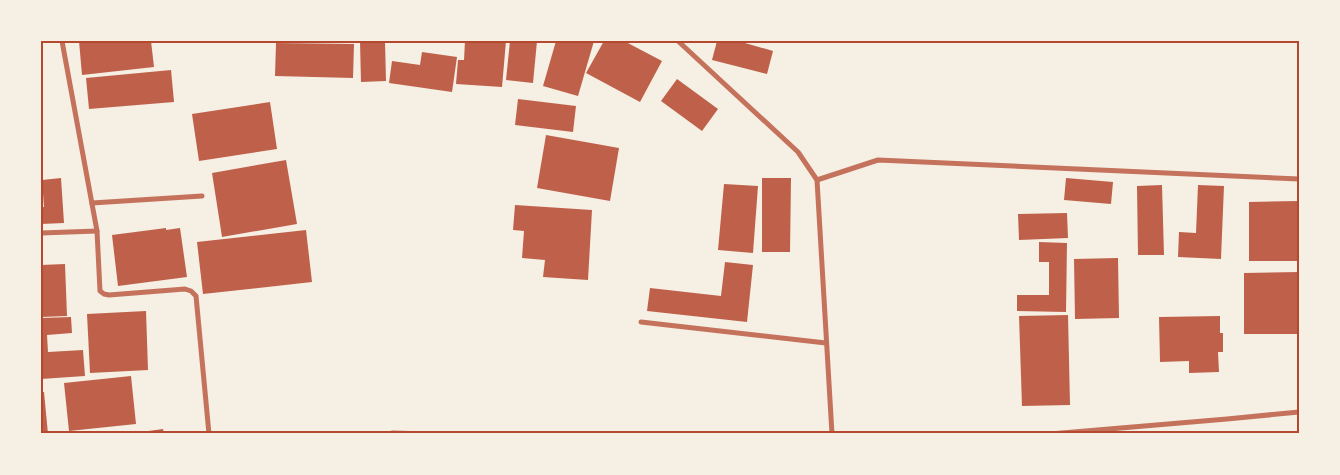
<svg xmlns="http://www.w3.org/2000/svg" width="1340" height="475" font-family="Barlow,sans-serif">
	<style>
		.building { fill: #bf614a }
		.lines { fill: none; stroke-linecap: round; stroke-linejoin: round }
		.minor { stroke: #c5725c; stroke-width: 5 }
		.neatline { fill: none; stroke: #b5482f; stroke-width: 2 }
	</style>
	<rect width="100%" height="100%" fill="#f6efe4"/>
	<g class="building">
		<polygon points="79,41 151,41 154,67 82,75"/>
		<polygon points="360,41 385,41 386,81 361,82"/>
		<polygon points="465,41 506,41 502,87 456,84 458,60 464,60"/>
		<polygon points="510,41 537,41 533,83 506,80"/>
		<polygon points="556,41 594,41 578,96 543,86"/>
		<polygon points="604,41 624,41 662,61 640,102 586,73"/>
		<polygon points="717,41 738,41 773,51 767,74 712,60"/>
		<polygon points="276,43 354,44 353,78 275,76"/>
		<polygon points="422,52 457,57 452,92 389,83 392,61 420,65"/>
		<polygon points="171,70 174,102 89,109 86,78"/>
		<polygon points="677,79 718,109 702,131 661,101"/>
		<polygon points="518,99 576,106 573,132 515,125"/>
		<polygon points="270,102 277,149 199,161 192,114"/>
		<polygon points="546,135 619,148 610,201 537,188"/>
		<polygon points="286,160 297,224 222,237 212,173"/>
		<polygon points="61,178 64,223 41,224 41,207 44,207 42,180"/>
		<polygon points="762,178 791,178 790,252 762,252"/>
		<polygon points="1066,178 1113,182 1111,204 1064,200"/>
		<polygon points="724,184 758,186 753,253 718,250"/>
		<polygon points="1162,185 1164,255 1138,255 1137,186"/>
		<polygon points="1198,185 1224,186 1221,259 1178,257 1179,232 1196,233"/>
		<polygon points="1299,201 1299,261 1249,261 1249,202"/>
		<polygon points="515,205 592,210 588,280 543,277 545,260 522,258 524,231 513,230"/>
		<polygon points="1067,213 1068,238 1019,240 1018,214"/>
		<polygon points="166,228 166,230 180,228 187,277 118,286 112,235"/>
		<polygon points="306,230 312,282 203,294 197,242"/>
		<polygon points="1039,242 1067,243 1066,312 1017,311 1017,295 1049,295 1049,262 1039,262"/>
		<polygon points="1118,258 1119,318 1075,319 1074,259"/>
		<polygon points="725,262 753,265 747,322 647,311 650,288 721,296"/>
		<polygon points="65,264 67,316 41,317 41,265"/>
		<polygon points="1299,272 1299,334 1244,334 1244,273"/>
		<polygon points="146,311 148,370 90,373 87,314"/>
		<polygon points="1068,315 1070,405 1022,406 1019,316"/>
		<polygon points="1220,316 1220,333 1223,333 1223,352 1218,352 1219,372 1189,373 1189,361 1160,362 1159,317"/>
		<polygon points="71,317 72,333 47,335 48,352 83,350 85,376 41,379 41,318"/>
		<polygon points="131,376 136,424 69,431 64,383"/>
		<polygon points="41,392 44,392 48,434 41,434"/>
		<polygon points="163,429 164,434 134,434 134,433"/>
	</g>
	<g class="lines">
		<g class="minor">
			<polyline points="62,41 97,231 100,291 104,294 109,295 185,289 191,291 196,296 209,434"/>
			<polyline points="678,41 798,152 817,180 832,434"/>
			<polyline points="817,180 878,160 1299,179"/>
			<polyline points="92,203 202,196"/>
			<polyline points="41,233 97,231"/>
			<polyline points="641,322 826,343"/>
			<polyline points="391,434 392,433 429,434"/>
			<polyline points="1050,434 1227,419 1299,412"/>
		</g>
	</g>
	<rect width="1340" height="475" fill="none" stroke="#f6efe4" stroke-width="85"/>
	<rect x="42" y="42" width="1256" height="390" class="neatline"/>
</svg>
